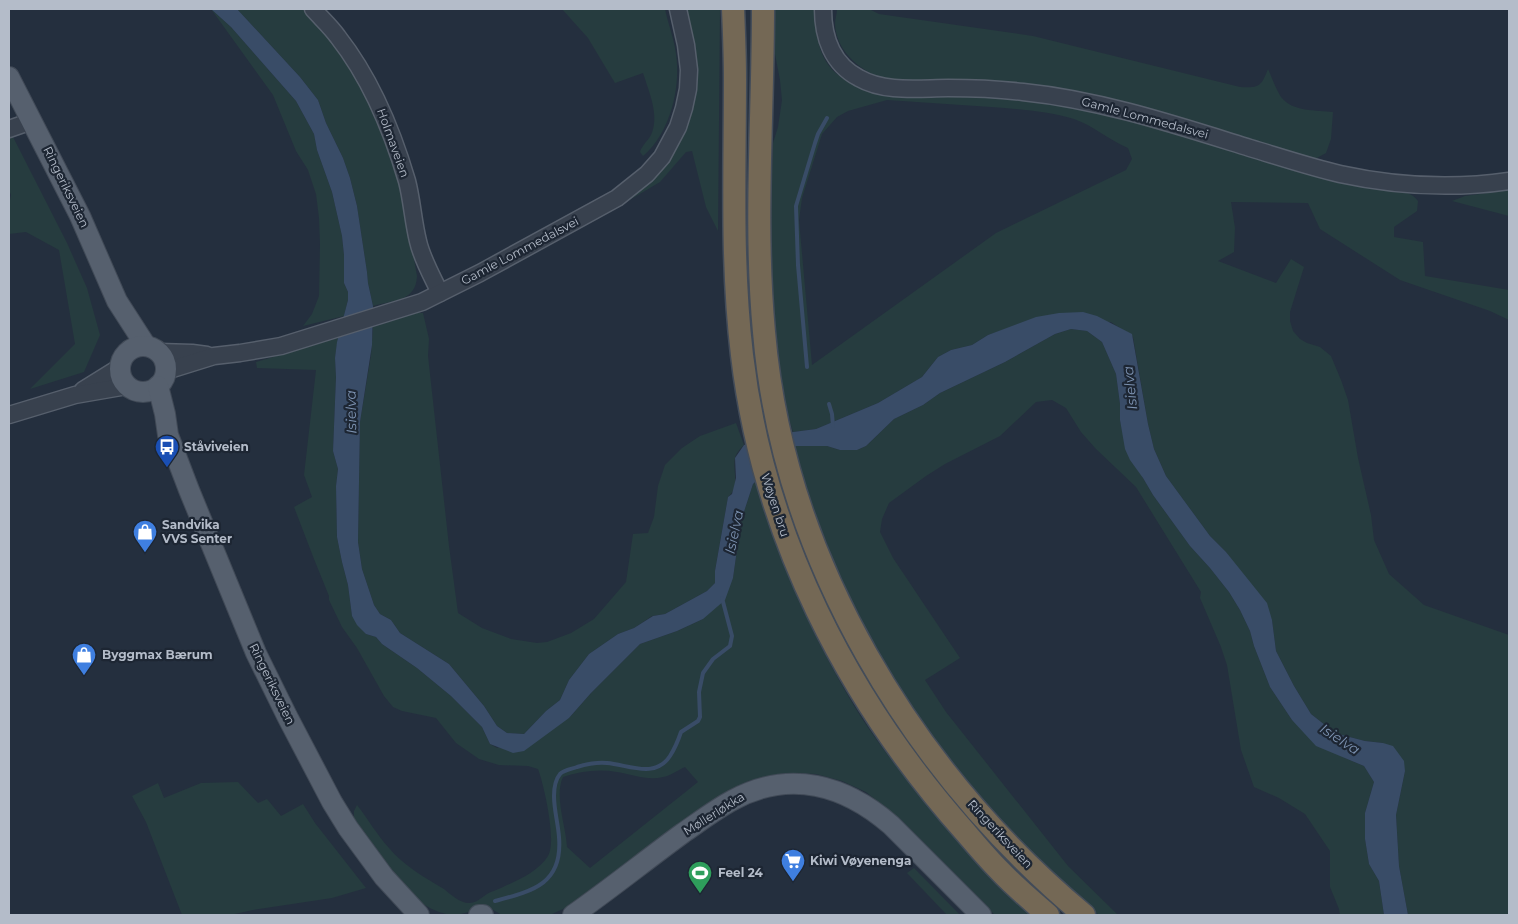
<svg xmlns="http://www.w3.org/2000/svg" width="1518" height="924" font-family="Montserrat,sans-serif">
	<style>
		.green { fill: #263c3f; fill-rule: evenodd }
		.water { fill: #394c67 }
		.lines { fill: none; stroke-linecap: round; stroke-linejoin: round }
		.stream { stroke: #394c67; stroke-width: 4 }
		.minor-casing { stroke: #565f6c; stroke-width: 19 }
		.major-casing { stroke: #414a57; stroke-width: 22 }
		.highway-casing { stroke: #434c59; stroke-width: 25 }
		.minor { stroke: #38414e; stroke-width: 16 }
		.major { stroke: #56606e; stroke-width: 20 }
		.highway { stroke: #746855; stroke-width: 22 }
		.labels { text-anchor: middle; stroke-width: 4.5; stroke-linejoin: round; paint-order: stroke }
		.street-label { font-size: 12px; fill: #b4bcc9; stroke: #1d2633 }
		.poi-label { font-size: 12px; font-weight: bold; fill: #b4bcc9; stroke: #1d2633; text-anchor: start }
		.water-label { font-size: 14px; font-style: italic; fill: #7c92b1; stroke: #1d2633 }
	</style>
	<rect width="100%" height="100%" fill="#242f3e"/>
	<g class="green">
		<polygon points="211,9 231,27 296,101 314,134 317,150 332,192 342,236 344,255 344,283 348,292 348,300 344,316 303,326 312,314 319,296 320,244 319,218 316,194 308,170 296,151 273,95"/>
		<path d="M237,9H304L329,38L364,91L392,154L404,203L417,276C416,302 393,300 373,306L368,283L367,272L357,206L350,178L343,158L326,123L318,100L300,77Z"/>
		<path d="M562,9H665C668,24 674,38 676,54C681,88 670,133 643,156L640,152C642,145 647,142 651,135C660,116 649,92 643,73L615,83L588,38Z"/>
		<polygon points="685,9 720,9 718,231 706,207 692,151 686,152 660,182 616,208 648,185 667,163 680,140"/>
		<path d="M774,9H814C818,55 823,75 871,91L1045,101L1135,119L1388,190C1400,191 1411,191 1418,201L1417,211L1394,227V237L1423,242L1425,276L1509,290V320L1490,311L1400,280L1320,229L1308,203L1231,202L1235,228L1234,252L1218,261L1276,283L1291,259L1304,267L1290,312V321L1293,331L1300,339L1307,343L1320,347L1331,356L1341,380L1348,400L1358,458L1371,515L1374,540L1389,574L1424,605L1509,635V915H1408L1399,866L1396,815L1405,771L1383,743L1365,741L1342,735L1325,725L1311,714L1294,686L1276,651L1272,620L1226,552L1210,536L1166,476L1154,449L1148,424L1133,337L1111,322L1009,328L988,335L972,345L951,350L938,357L922,377L878,403L816,429L793,432L787,412L777,350L772,307L770,229L773,143L778,127L782,100L780,80L774,49ZM887,100C922,102 956,105 991,107C1019,109 1047,111 1074,119C1094,126 1109,140 1128,148L1132,159L1126,170L996,233L812,365L799,220L802,198L822,134L837,117L848,111Z"/>
		<path d="M837,9H869L879,14L1033,36L1240,87C1259,88 1261,87 1268,69C1272,78 1276,89 1281,97C1292,112 1317,110 1333,112L1331,139L1326,153L1315,159L1010,85L889,80C863,74 836,52 835,24C835,19 837,14 837,9Z"/>
		<polygon points="11,133 67,243 87,288 100,335 84,372 30,389 75,344 59,250 26,232 9,234 9,204 11,195 9,190 9,134"/>
		<polygon points="1509,190 1509,216 1452,201 1465,196"/>
		<path d="M417,313H423L429,339L428,356L449,546L458,613L482,628L511,639L537,643L547,642L571,633L594,619L626,582L633,534L648,533L654,517L658,486L665,465L682,448L700,436L736,423L744,445C741,448 736,453 735,458C732,471 741,486 728,497L715,571V583L707,591L665,614L652,616L634,628L618,634L589,654L569,680L560,700L546,711L524,734L507,733L497,726L484,706L449,664L400,633L391,620L380,614L374,605L362,569L358,542L360,422L371,355L373,327Z"/>
		<polygon points="1071,329 1087,331 1102,342 1116,374 1120,404 1120,420 1123,434 1143,478 1153,495 1190,546 1210,568 1229,592 1240,610 1250,631 1254,646 1270,687 1292,720 1345,758 1364,766 1374,782 1365,813 1365,839 1369,864 1379,881 1384,915 1340,915 1339,909 1330,887 1330,851 1305,814 1279,798 1254,787 1241,750 1227,665 1221,647 1200,598 1201,592 1136,487 1096,449 1081,432 1066,408 1052,400 1036,402 1000,436 945,464 926,476 889,503 882,519 880,532 893,558 960,658 925,680 946,712 1068,866 1118,915 1099,915 1003,826 936,744 902,695 864,629 842,584 811,502 794,446 827,446 840,450 857,450 866,446 894,419 923,405 940,393 1005,362 1055,334"/>
		<path d="M338,338L335,358L336,377L333,451L338,469L336,486L337,537L342,562L348,585L352,616L366,634L376,637L382,644L417,668L451,696L482,727L490,744L497,748L569,718L591,693L640,644L677,631L703,619L733,578L741,521L753,484L756,482C779,564 816,644 861,717C877,742 897,767 916,790C941,820 966,851 993,879C1006,892 1019,903 1032,915H995L898,818L866,792L842,781L816,774L787,773L748,781L723,794L576,903L550,915H502L488,907C474,909 460,917 446,914C404,904 377,854 354,821V811L357,805C368,819 377,835 389,848C403,865 425,878 444,889C450,894 459,902 467,903C475,904 481,898 487,894C492,891 497,890 501,888C518,880 538,872 548,856C557,842 544,785 538,769L528,766L499,765L479,759L456,743L436,718L402,711L393,707L384,696L357,648L342,627L329,600V596L314,559L294,507L312,497L304,475L316,370L257,368L256,362ZM685,767L698,782L590,868L567,847C566,826 554,796 563,777C580,771 599,769 617,772C632,774 647,781 663,777C670,776 678,770 685,767Z"/>
		<polygon points="238,782 258,803 267,799 281,816 303,804 315,823 366,888 332,898 253,910 230,915 182,915 146,822 132,796 158,783 164,798 201,783"/>
		<polygon points="914,868 960,915 947,915 907,873"/>
	</g>
	<polygon class="water" points="211,9 237,9 300,77 318,100 326,123 343,158 350,178 357,206 367,272 368,283 373,306 372,345 360,422 358,542 362,569 374,605 380,614 391,620 400,633 449,664 484,706 497,726 507,733 524,734 546,711 560,700 569,680 589,654 618,634 634,628 653,616 665,614 707,591 715,583 715,571 728,497 732,494 736,478 735,458 744,445 768,437 793,432 816,429 878,403 922,377 938,357 951,350 972,345 988,335 1036,317 1059,313 1083,312 1097,316 1132,334 1148,424 1154,449 1166,476 1210,536 1226,552 1267,603 1272,620 1276,651 1294,686 1311,714 1325,725 1342,735 1365,741 1383,743 1393,746 1404,761 1405,771 1396,815 1399,866 1408,915 1384,915 1379,881 1369,864 1365,839 1365,813 1374,782 1364,766 1316,746 1292,720 1270,687 1254,646 1250,631 1240,610 1229,592 1210,568 1190,546 1153,495 1143,478 1130,460 1125,449 1120,420 1120,404 1116,374 1102,342 1087,331 1071,329 1055,334 1005,362 940,393 923,405 894,419 866,446 857,450 840,450 827,446 794,446 753,484 741,521 733,578 725,600 703,619 677,631 640,644 591,693 569,718 524,751 513,753 490,744 482,727 451,696 417,668 382,644 376,637 366,634 357,625 352,616 348,585 342,562 337,537 336,486 338,469 333,451 336,377 335,358 337,342 348,300 348,292 344,283 344,255 342,236 332,192 317,150 314,134 296,101 231,27"/>
	<g class="lines">
		<g class="stream">
			<polyline points="807,367 798,265 796,206 815,143 818,134 827,118"/>
			<polyline points="829,404 832,414 833,426"/>
			<path d="M495,901C533,891 563,884 559,837C558,823 554,810 554,796C554,788 555,780 560,774C564,770 572,769 577,767C587,764 597,762 607,763C629,765 655,779 670,756C675,748 678,741 681,732L698,721L700,717L699,692L703,673L713,659L730,646L732,636L722,598"/>
		</g>
		<defs>
			<g id="minor">
				<path d="M313,9C321,18 331,27 338,37C371,79 392,130 407,181C412,200 413,221 418,241C422,259 432,276 440,293"/>
				<path d="M823,9C823,37 832,64 859,78C885,93 920,88 948,88C973,88 998,89 1023,92C1101,100 1176,125 1250,148C1280,157 1310,167 1340,174C1395,186 1454,189 1509,181"/>
				<polyline points="9,129 32,121"/>
				<polyline points="159,352 192,353 207,355"/>
				<polyline points="166,371 214,356 240,353 281,346 422,302 480,273 617,198 647,174 662,157 678,127 684,108 688,89 689,70 686,45 678,9"/>
				<polyline points="83,390 120,367"/>
				<polyline points="9,415 75,395 127,386"/>
			</g>
			<g id="major">
				<polyline points="9,77 80,216 117,301 146,346"/>
				<circle cx="143" cy="369" r="23"/>
				<polyline points="158,386 165,414 168,435 189,490 256,653 287,716 332,802 348,828 384,877 419,915"/>
				<polyline points="479,915 483,915"/>
				<path d="M573,915C610,889 646,860 683,833C699,822 716,809 733,800C790,769 845,785 891,825L981,915"/>
			</g>
			<g id="highway">
				<path d="M733,9C734,32 735,56 735,79C735,171 731,263 742,355C763,535 847,699 966,833C977,846 988,859 1000,871C1015,887 1032,901 1048,915"/>
				<path d="M763,9C763,116 754,225 764,332C783,559 912,771 1084,915"/>
			</g>
		</defs>
		<use href="#minor" class="minor-casing"/>
		<use href="#major" class="major-casing"/>
		<use href="#highway" class="highway-casing"/>
		<use href="#minor" class="minor"/>
		<use href="#major" class="major"/>
		<use href="#highway" class="highway"/>
	</g>
	<defs>
		<symbol id="bus-pin" viewBox="-11 -11 22 30"><path d="M0 17L-7.5 6A9.5 9.5 0 1 1 7.5 6Z" fill="#1a4fb4" stroke="#1d2633"/><path d="M-5-6H5V4H4V6H2V4H-2V6H-4V4H-5ZM-3.5-4V0h7V-4ZM-3.5 1.2v1.5H-2V1.2ZM2 1.2v1.5H3.5V1.2Z" fill="#fff"/></symbol>
		<symbol id="shop-pin" viewBox="-11 -11 22 30"><path d="M0 17L-7.5 6A9.5 9.5 0 1 1 7.5 6Z" fill="#3f7fe0" stroke="#1d2633"/><path d="M-5-2.5h2.3a2.7 3.5 0 0 1 5.4 0H5L5.5 6h-11ZM-1.5-2.5h3a1.5 2.3 0 0 0-3 0Z" fill="#fff"/></symbol>
		<symbol id="supermarket-pin" viewBox="-11 -11 22 30"><path d="M0 17L-7.5 6A9.5 9.5 0 1 1 7.5 6Z" fill="#3f7fe0" stroke="#1d2633"/><path d="M-6-5.5h2.5l.6 2H6L4.5 2H-2.5L-4.4-4H-6ZM-1.5 3.2a1.3 1.3 0 1 0 .1 0ZM3 3.2a1.3 1.3 0 1 0 .1 0Z" fill="#fff"/></symbol>
		<symbol id="stadium-pin" viewBox="-11 -11 22 30"><path d="M0 17L-7.5 6A9.5 9.5 0 1 1 7.5 6Z" fill="#2e9e5b" stroke="#1d2633"/><path d="M0-5a6.5 5 0 1 0 0 10a6.5 5 0 1 0 0-10ZM-3.5-1.8h7v3.6h-7Z" fill="#fff"/></symbol>
	</defs>
	<g fill-rule="evenodd">
		<use href="#bus-pin" x="153" y="433" width="28" height="38"/>
		<use href="#shop-pin" x="131" y="518" width="28" height="38"/>
		<use href="#shop-pin" x="70" y="641" width="28" height="38"/>
		<use href="#supermarket-pin" x="779" y="847" width="28" height="38"/>
		<use href="#stadium-pin" x="686" y="859" width="28" height="38"/>
	</g>
	<g class="labels">
		<g class="street-label">
			<text transform="translate(1145 118) rotate(15)" y="4">Gamle Lommedalsvei</text>
			<text transform="translate(393 143) rotate(70)" y="4">Holmaveien</text>
			<text transform="translate(66 187) rotate(64)" y="4">Ringeriksveien</text>
			<text transform="translate(520 251) rotate(-28)" y="4">Gamle Lommedalsvei</text>
			<text transform="translate(775 505) rotate(72)" y="4">Wøyen bru</text>
			<text transform="translate(272 684) rotate(64)" y="4">Ringeriksveien</text>
			<text transform="translate(714 814) rotate(-32)" y="4">Møllerløkka</text>
			<text transform="translate(1000 834) rotate(47)" y="4">Ringeriksveien</text>
		</g>
		<g class="poi-label">
			<text x="184" y="451">Ståviveien</text>
			<text x="162" y="529">Sandvika<tspan x="162" dy="14">VVS Senter</tspan></text>
			<text x="102" y="659">Byggmax Bærum</text>
			<text x="810" y="865">Kiwi Vøyenenga</text>
			<text x="718" y="877">Feel 24</text>
		</g>
		<g class="water-label">
			<text transform="translate(1130 388) rotate(-96)" y="5">Isielva</text>
			<text transform="translate(351 412) rotate(-91)" y="5">Isielva</text>
			<text transform="translate(734 532) rotate(-78)" y="5">Isielva</text>
			<text transform="translate(1340 739) rotate(33)" y="5">Isielva</text>
		</g>
	</g>
	<rect width="1518" height="924" fill="none" stroke="#b4bcc9" stroke-width="20"/>
</svg>
